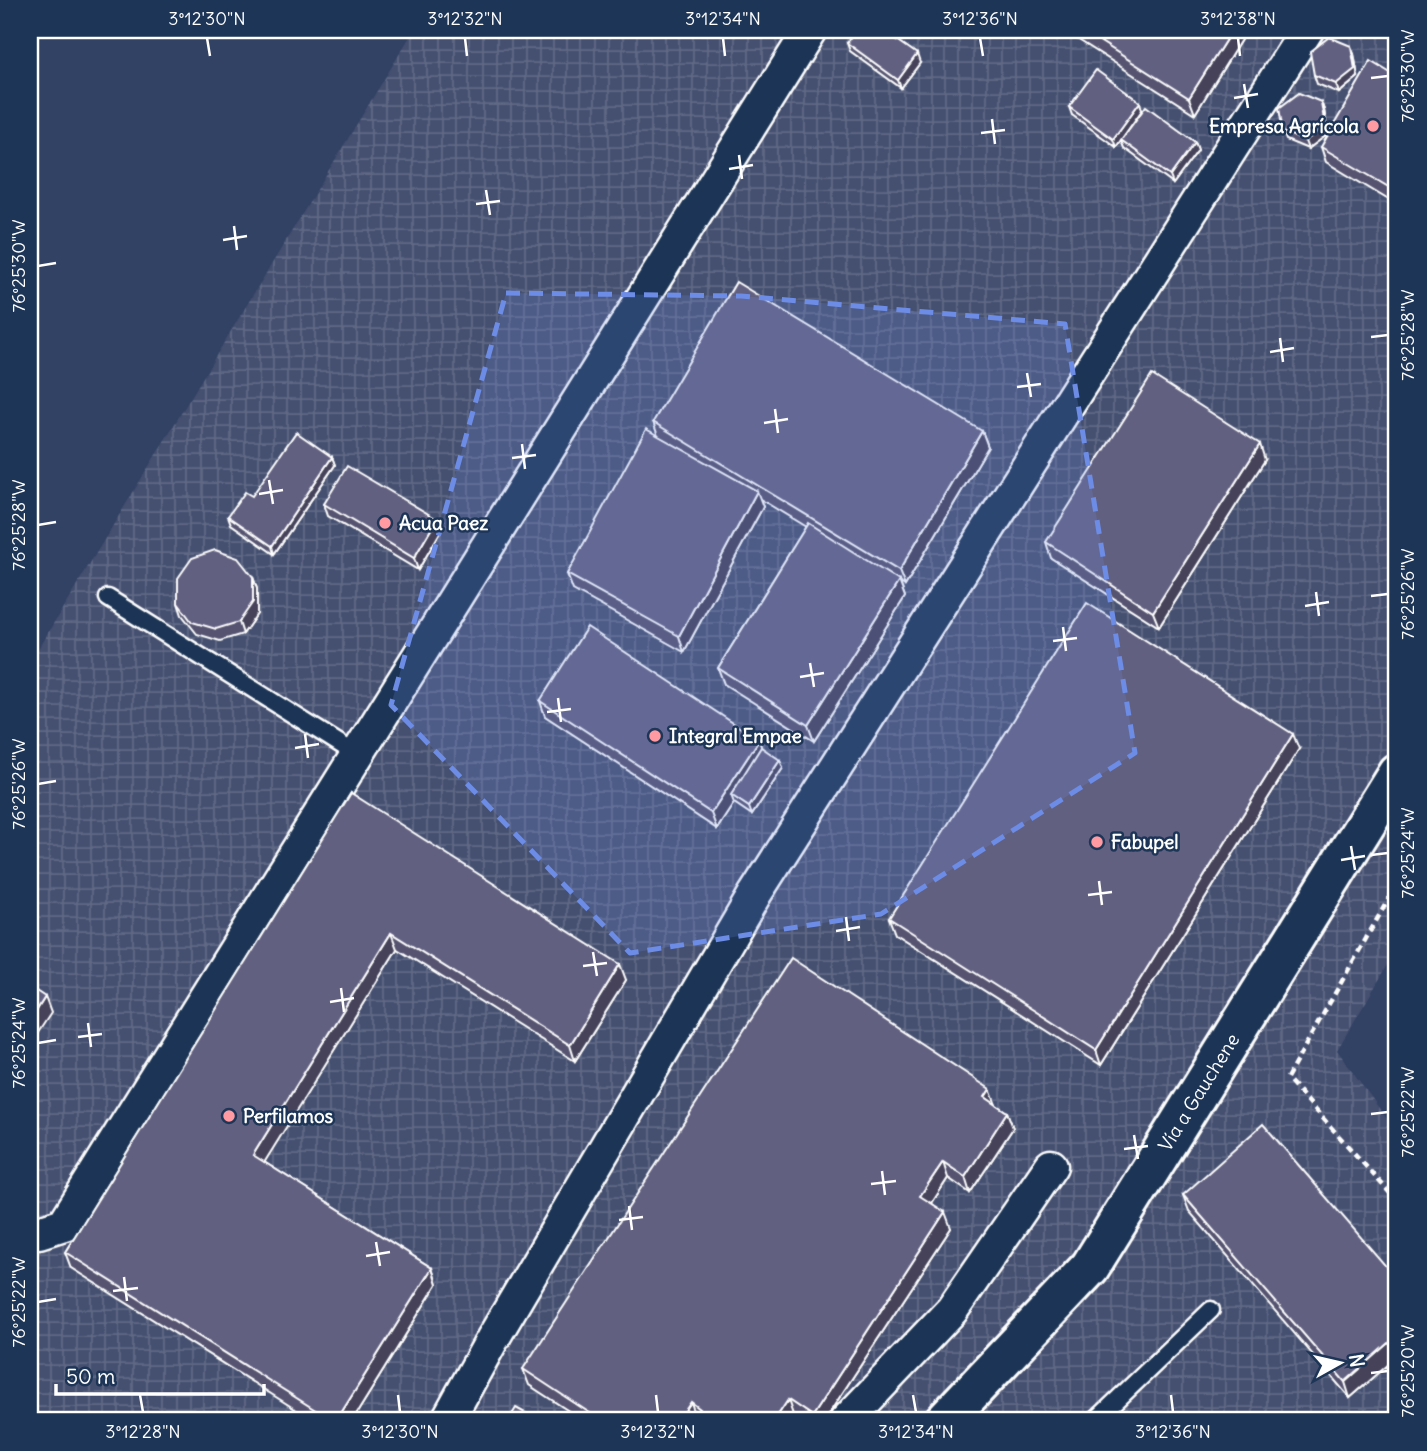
<svg xmlns="http://www.w3.org/2000/svg" width="1427" height="1451" font-family="Delius,sans-serif">
	<style>
		.industrial { fill: url(#industrial-grid) }
		.lines { fill: none; stroke-linecap: round; stroke-linejoin: round }
		.lane-casing { stroke: #fff; stroke-width: 21 }
		.street-casing { stroke: #fff; stroke-width: 37 }
		.secondary-casing { stroke: #fff; stroke-width: 44 }
		.path { stroke: #fff; stroke-width: 4.5; stroke-dasharray: 7 5; stroke-linecap: butt }
		.lane { stroke: #1d3557; stroke-width: 16 }
		.street { stroke: #1d3557; stroke-width: 32 }
		.secondary { stroke: #1d3557; stroke-width: 38 }
		.wall { fill: #54536f; stroke: #fff; stroke-width: 2 }
		.shaded-wall { fill: #45435a; stroke: #fff; stroke-width: 2 }
		.building { fill: #626081; stroke: #fff; stroke-width: 2 }
		.marked { fill: #6c8ce6; fill-opacity: 0.2; stroke: #6c8ce6; stroke-width: 5; stroke-dasharray: 14 9; stroke-linejoin: round }
		.ticks { fill: none; stroke: #fff; stroke-width: 2.5 }
		.poi-dot { fill: #ff9aa2; stroke: #1d3557; stroke-width: 2.5 }
		.labels { text-anchor: middle; stroke-width: 5; stroke-linejoin: round; paint-order: stroke }
		.poi-label { font-size: 19px; font-weight: bold; fill: #fff; stroke: #1d3557; text-anchor: start }
		.street-label { font-size: 19px; fill: #fff; stroke: #1d3557 }
		.neatline { fill: none; stroke: #fff; stroke-width: 2.5 }
		.ticks-label { font-size: 18px; text-anchor: middle; fill: #fff }
	</style>
	<defs>
		<pattern id="industrial-grid" width="8" height="8" patternUnits="userSpaceOnUse" patternTransform="scale(1.75)"><rect width="8" height="8" fill="#444f70"/><path d="M0 4h8M4 0v8" fill="none" stroke="#606985"/></pattern>
	</defs>
	<rect width="100%" height="100%" fill="#324264"/>
	<filter id="ink" filterUnits="userSpaceOnUse"><feTurbulence type="fractalNoise" baseFrequency=".0143" numOctaves="2"/><feDisplacementMap in="SourceGraphic" scale="14" xChannelSelector="R" yChannelSelector="G"/><feConvolveMatrix kernelMatrix="1 2 1 2 8 2 1 2 1" color-interpolation-filters="sRGB"/></filter>
	<g filter="url(#ink)">
		<polygon class="industrial" points="414,30 1397,30 1397,950 1337,1050 1397,1133 1397,1421 30,1421 30,662"/>
		<g class="lines">
			<defs>
				<g id="lane">
					<polyline points="108,598 356,754"/>
					<polyline points="1095,1421 1211,1310"/>
				</g>
				<g id="street">
					<polyline points="30,1231 39,1232 64,1224 810,30"/>
					<polyline points="447,1421 492,1340 755,894 1307,30"/>
					<polyline points="846,1421 952,1310 1051,1166"/>
				</g>
				<g id="secondary">
					<path id="s1" d="M944,1421L1090,1267L1397,773"/>
				</g>
			</defs>
			<use href="#lane" class="lane-casing"/>
			<use href="#street" class="street-casing"/>
			<use href="#secondary" class="secondary-casing"/>
			<polyline class="path" points="1397,884 1287,1078 1397,1201"/>
			<use href="#lane" class="lane"/>
			<use href="#street" class="street"/>
			<use href="#secondary" class="secondary"/>
		</g>
		<g class="wall">
			<polygon points="1063,30 1247,30 1195,114"/>
			<polygon points="847,43 920,63 901,88 850,51"/>
			<polygon points="1354,54 1358,77 1339,93 1317,84 1314,75"/>
			<polygon points="1397,77 1397,205 1326,162 1321,147"/>
			<polygon points="1321,102 1324,110 1328,134 1308,149 1286,140 1283,132"/>
			<polygon points="1069,107 1142,110 1195,142 1198,150 1173,184 1124,148 1121,141 1116,147 1072,115"/>
			<polygon points="653,422 982,431 988,447 905,586 900,583 905,597 814,741 724,684 718,668 806,527 760,499 763,507 684,652 573,590 567,574 658,436"/>
			<polygon points="332,457 335,465 274,554 231,524 228,516"/>
			<polygon points="1265,460 1159,627 1051,558 1046,542"/>
			<polygon points="324,504 437,519 441,531 418,570 328,516"/>
			<polygon points="253,577 257,589 257,614 243,634 220,641 197,634 182,615 178,603"/>
			<polygon points="540,701 759,740 761,747 783,768 752,815 734,803 717,829 545,716"/>
			<polygon points="1299,749 1101,1065 895,934 889,918"/>
			<polygon points="351,793 626,980 575,1061 397,949 264,1162 432,1268 437,1284 352,1421 314,1421 71,1268 65,1252"/>
			<polygon points="996,1105 1007,1112 1013,1128 970,1193 948,1178 932,1203 951,1228 824,1421 802,1421 793,1415 790,1421 584,1421 529,1385 523,1369"/>
			<polygon points="1183,1195 1397,1279 1397,1357 1350,1398 1189,1211"/>
		</g>
		<g class="shaded-wall">
			<polygon points="1232,30 1247,30 1195,114 1189,98"/>
			<polygon points="1351,46 1354,54 1358,77 1339,93 1336,84"/>
			<polygon points="917,54 920,63 901,88 898,80"/>
			<polygon points="1140,102 1142,110 1116,147 1113,139"/>
			<polygon points="1321,102 1324,110 1328,134 1308,149 1305,141"/>
			<polygon points="1195,142 1198,150 1173,184 1170,176"/>
			<polygon points="982,431 988,447 905,586 899,571"/>
			<polygon points="1260,444 1265,460 1159,627 1153,612"/>
			<polygon points="332,457 335,465 274,554 272,546"/>
			<polygon points="757,491 763,507 684,652 679,636"/>
			<polygon points="437,519 441,531 418,570 414,558"/>
			<polygon points="253,577 257,589 257,614 243,634 239,622"/>
			<polygon points="899,581 905,597 814,741 808,725"/>
			<polygon points="1293,734 1299,749 1101,1065 1096,1050"/>
			<polygon points="759,740 764,756 731,795 734,803 717,829 711,813"/>
			<polygon points="780,760 783,768 752,815 749,807"/>
			<polygon points="391,933 397,949 259,1171 253,1155"/>
			<polygon points="620,964 626,980 575,1061 570,1045"/>
			<polygon points="45,997 51,1013 30,1045 30,1021"/>
			<polygon points="990,1089 996,1105 985,1097"/>
			<polygon points="1007,1112 1013,1128 970,1193 965,1177"/>
			<polygon points="943,1162 948,1178 926,1212 920,1196"/>
			<polygon points="945,1212 951,1228 824,1421 814,1421 812,1416"/>
			<polygon points="432,1268 437,1284 352,1421 336,1421"/>
			<polygon points="1397,1336 1397,1357 1350,1398 1345,1382"/>
			<polygon points="788,1400 793,1415 790,1421 774,1421"/>
			<polygon points="691,1402 696,1418 694,1421 678,1421"/>
		</g>
		<g class="building">
			<polygon points="857,30 883,30 917,54 898,80 847,43"/>
			<polygon points="1082,30 1232,30 1189,98"/>
			<polygon points="1329,37 1351,46 1355,69 1336,84 1314,75 1310,52"/>
			<polygon points="1371,61 1397,77 1397,192 1321,147"/>
			<polygon points="1096,70 1140,102 1113,139 1069,107"/>
			<polygon points="1299,93 1321,102 1325,126 1305,141 1283,132 1279,108"/>
			<polygon points="1146,106 1195,142 1170,176 1121,140"/>
			<polygon points="736,282 982,431 899,571 653,422"/>
			<polygon points="1152,375 1260,444 1153,612 1046,542"/>
			<polygon points="646,429 757,491 679,636 567,574"/>
			<polygon points="296,432 332,457 272,546 228,516 245,492 252,496"/>
			<polygon points="347,466 437,519 414,558 324,504"/>
			<polygon points="808,523 899,581 808,725 718,668"/>
			<polygon points="215,550 238,558 253,577 253,602 239,622 216,629 192,622 178,603 178,578 192,558"/>
			<polygon points="1087,603 1293,734 1096,1050 889,918"/>
			<polygon points="587,627 759,740 711,813 540,701"/>
			<polygon points="761,747 780,760 749,807 731,795"/>
			<polygon points="351,793 620,964 570,1045 391,933 253,1155 432,1268 336,1421 333,1421 65,1252"/>
			<polygon points="791,958 990,1089 985,1097 1007,1112 965,1177 943,1162 920,1196 945,1212 812,1416 788,1400 774,1421 692,1421 700,1409 691,1402 678,1421 602,1421 523,1369"/>
			<polygon points="30,987 45,997 30,1021"/>
			<polygon points="1263,1124 1397,1279 1397,1336 1345,1382 1183,1195"/>
			<polygon points="1397,1384 1397,1395 1392,1389"/>
			<polygon points="516,1408 540,1421 508,1421"/>
		</g>
	</g>
	<path class="marked" d="M506,293L741,296L1065,324L1135,753L881,914L630,953L391,705Z"/>
	<path class="ticks" d="M207,38L210,56M465,38L467,56M723,38L725,56M980,38L983,56M1238,38L1240,56M1371,78L1388,76M1244,84L1248,108M1234,98L1258,94M992,119L995,144M981,133L1005,130M739,155L742,179M729,169L753,165M486,190L490,215M476,204L500,201M234,226L237,250M223,240L247,236M38,266L56,263M1371,337L1388,335M1280,338L1283,362M1270,352L1294,348M1027,373L1031,397M1017,387L1041,384M775,409L778,433M764,423L788,419M522,444L525,469M512,458L536,455M269,480L273,504M259,494L283,490M38,525L56,522M1316,592L1319,616M1371,596L1388,594M1305,606L1329,602M1063,627L1066,651M1053,641L1077,638M810,663L814,687M800,677L824,673M558,698L561,722M547,712L571,709M305,734L308,758M295,748L319,744M38,784L56,781M1351,846L1355,870M1371,855L1388,853M1341,860L1365,856M1099,881L1102,905M1088,895L1112,892M846,917L849,941M836,931L860,927M593,952L597,976M583,966L607,963M341,988L344,1012M330,1002L354,998M88,1023L91,1047M78,1037L102,1034M38,1043L56,1040M1371,1114L1388,1112M1134,1135L1138,1159M1124,1149L1148,1146M882,1171L885,1195M871,1184L896,1181M629,1206L632,1230M619,1220L643,1217M376,1242L380,1266M366,1256L390,1252M124,1277L127,1301M113,1291L138,1288M38,1302L56,1299M1371,1373L1388,1371M140,1395L143,1412M398,1395L400,1412M656,1395L658,1412M913,1395L916,1412M1171,1395L1173,1412"/>
	<g class="poi-dot">
		<circle cx="1373" cy="126" r="7"/>
		<circle cx="385" cy="523" r="7"/>
		<circle cx="655" cy="736" r="7"/>
		<circle cx="1097" cy="842" r="7"/>
		<circle cx="229" cy="1116" r="7"/>
	</g>
	<g class="labels">
		<g class="poi-label">
			<text x="1359" y="133" text-anchor="end">Empresa Agrícola</text>
			<text x="399" y="530">Acua Paez</text>
			<text x="669" y="743">Integral Empae</text>
			<text x="1111" y="849">Fabupel</text>
			<text x="243" y="1123">Perfilamos</text>
		</g>
		<g class="street-label">
			<text dy="7" stroke="none"><textPath href="#s1" startOffset="418">Vía a Gauchene</textPath></text>
		</g>
	</g>
	<rect width="1427" height="1451" fill="none" stroke="#1d3557" stroke-width="77"/>
	<g transform="translate(1340 1363) rotate(82)" stroke="#1d3557" stroke-width="5" paint-order="stroke">
	<path d="M0-5L12 26L0 18L-12 26Z" fill="#ffffff"/>
	<text y="-10" font-size="19" font-weight="bold" text-anchor="middle" fill="#ffffff">N</text>
	</g>
	<path d="M56 1384v10h208v-10" fill="none" stroke="#ffffff" stroke-width="3.5"/>
	<text x="66" y="1384" font-size="21" fill="#ffffff" stroke="#1d3557" stroke-width="5" paint-order="stroke">50 m</text>
	<rect x="38" y="38" width="1350" height="1374" class="neatline"/>
	<g class="ticks-label">
		<text x="207" y="25">3°12'30"N</text>
		<text x="465" y="25">3°12'32"N</text>
		<text x="723" y="25">3°12'34"N</text>
		<text x="980" y="25">3°12'36"N</text>
		<text x="1238" y="25">3°12'38"N</text>
		<text transform="translate(1408 76) rotate(-90)" y="6">76°25'30"W</text>
		<text transform="translate(19 266) rotate(-90)" y="6">76°25'30"W</text>
		<text transform="translate(1408 335) rotate(-90)" y="6">76°25'28"W</text>
		<text transform="translate(19 525) rotate(-90)" y="6">76°25'28"W</text>
		<text transform="translate(1408 594) rotate(-90)" y="6">76°25'26"W</text>
		<text transform="translate(19 784) rotate(-90)" y="6">76°25'26"W</text>
		<text transform="translate(1408 853) rotate(-90)" y="6">76°25'24"W</text>
		<text transform="translate(19 1043) rotate(-90)" y="6">76°25'24"W</text>
		<text transform="translate(1408 1112) rotate(-90)" y="6">76°25'22"W</text>
		<text transform="translate(19 1302) rotate(-90)" y="6">76°25'22"W</text>
		<text transform="translate(1408 1371) rotate(-90)" y="6">76°25'20"W</text>
		<text x="143" y="1438">3°12'28"N</text>
		<text x="400" y="1438">3°12'30"N</text>
		<text x="658" y="1438">3°12'32"N</text>
		<text x="916" y="1438">3°12'34"N</text>
		<text x="1173" y="1438">3°12'36"N</text>
	</g>
</svg>
